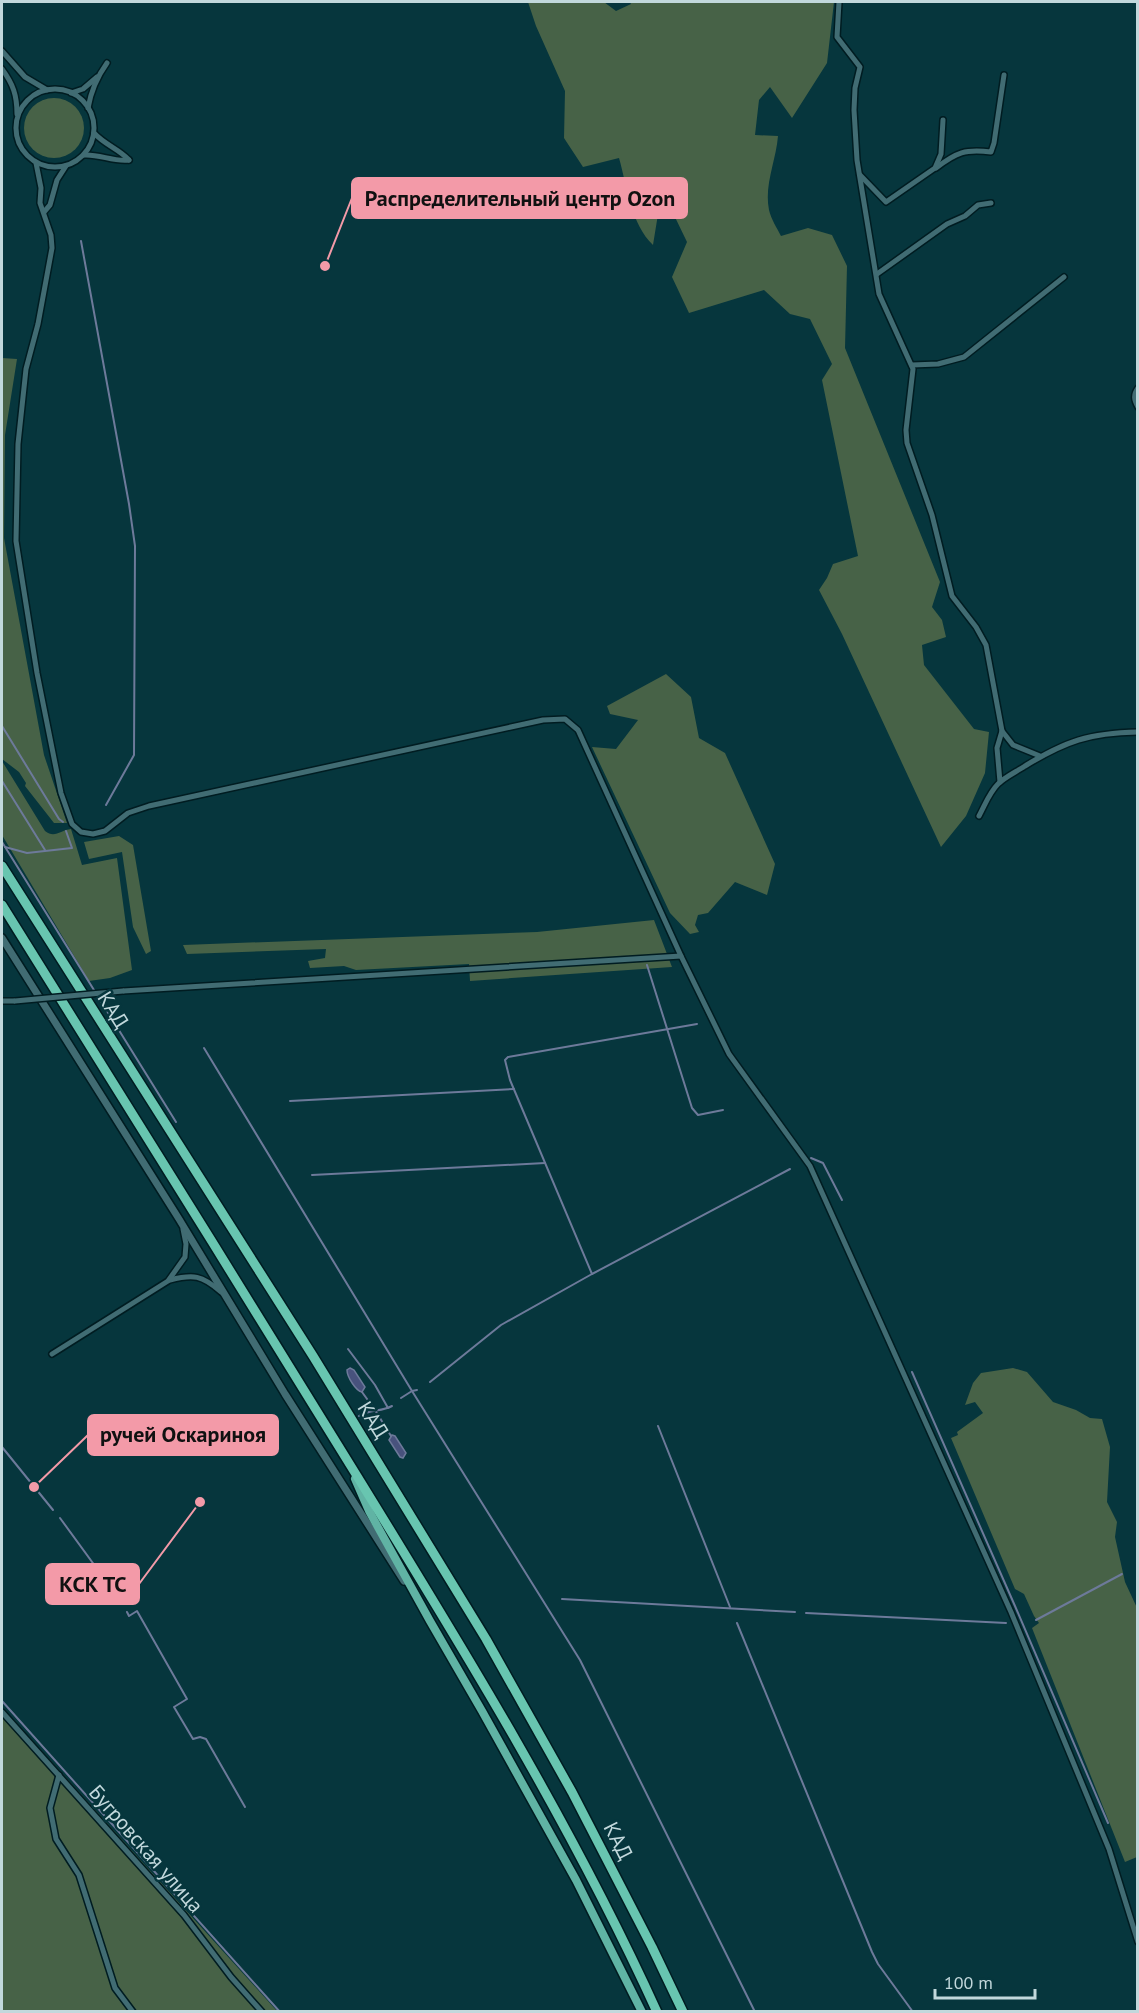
<svg xmlns="http://www.w3.org/2000/svg" width="1139" height="2013" font-family="'PT Sans',sans-serif">
	<style>
		.green { fill: #476247 }
		.water { fill: #48527d; stroke: #6d7a9a; stroke-width: 1.5 }
		.lines { fill: none; stroke-linecap: round; stroke-linejoin: round }
		.stream { stroke: #6d7a9a; stroke-width: 2 }
		.minor-casing { stroke: #001c21; stroke-width: 8 }
		.tertiary-casing { stroke: #001c21; stroke-width: 10 }
		.trunk-casing { stroke: #001c21; stroke-width: 11 }
		.motorway-casing { stroke: #001c21; stroke-width: 12 }
		.minor { stroke: #416c73; stroke-width: 5 }
		.tertiary { stroke: #416c73; stroke-width: 7 }
		.trunk { stroke: #60b3a4; stroke-width: 8 }
		.motorway { stroke: #68c5b0; stroke-width: 9 }
		.minor-bridge-casing { stroke: #001c21; stroke-width: 8; stroke-linecap: butt }
		.minor-bridge { stroke: #416c73; stroke-width: 5 }
		.labels { text-anchor: middle; stroke-width: 5; stroke-linejoin: round; paint-order: stroke }
		.street-label { font-size: 21px; fill: #c2d8dc; stroke: #06363d }
		.leader { fill: none; stroke: #f39aa8; stroke-width: 2 }
		.callout-dot { fill: #f39aa8; stroke: #06363d; stroke-width: 2 }
		.callout { fill: #f39aa8; stroke: #f39aa8; stroke-width: 2 }
		.callout-label { font-size: 22px; text-anchor: middle; font-weight: bold; fill: #111 }
	</style>
	<rect width="100%" height="100%" fill="#06363d"/>
	<g class="green">
		<path d="M528,2H604L616,11L631,4L630,2H834L827,63L792,118L770,87L759,100L755,135L778,136C776,161 764,185 769,210C771,219 777,228 781,236L808,228L832,235L847,266L845,348L940,582L932,607L942,620L946,637L922,645L924,665L974,729L989,732L985,773L966,816L941,847L842,634L819,590L827,578L833,564L858,556L822,380L832,364L810,319L790,314L764,290L689,313L672,277L687,242L673,213L659,208L653,245C631,224 627,186 619,158L583,167L564,138L565,91L536,26Z"/>
		<circle cx="54" cy="128" r="30"/>
		<polygon points="2,358 17,359 5,435 4,538 44,755 67,823 54,823 25,786 26,783 19,772 2,759"/>
		<polygon points="666,674 691,697 699,738 725,753 775,864 767,895 735,882 708,913 698,915 695,925 699,932 690,934 670,913 592,747 616,749 638,720 610,714 607,706"/>
		<path d="M2,761L45,831C55,839 60,830 71,829L82,865L117,858L132,970L110,978L89,981L2,835Z"/>
		<polygon points="119,836 133,845 151,951 146,954 133,927 122,852 89,859 84,842"/>
		<polygon points="654,920 672,967 470,981 469,964 356,970 344,966 310,968 308,961 325,958 326,949 187,954 183,945 537,932"/>
		<polygon points="1013,1368 1027,1372 1053,1402 1076,1410 1090,1418 1102,1419 1110,1447 1107,1502 1117,1522 1115,1537 1125,1582 1138,1610 1137,1857 1125,1862 1032,1628 1039,1623 1034,1616 1024,1594 1015,1589 951,1438 958,1435 957,1432 983,1413 975,1402 965,1405 973,1383 981,1373"/>
		<polygon points="2,1707 277,2011 2,2011"/>
	</g>
	<g class="water">
		<path d="M350,1368L354,1370L365,1387L362,1392C356,1391 347,1377 347,1370Z"/>
		<polygon points="392,1435 395,1436 406,1453 403,1458 400,1457 389,1440"/>
	</g>
	<g class="lines">
		<g class="stream">
			<polyline points="81,241 129,504 135,546 134,755 106,805"/>
			<polyline points="2,726 59,819 63,822"/>
			<polyline points="2,781 45,850"/>
			<polyline points="2,842 176,1122"/>
			<polyline points="5,847 27,853 72,848 66,831"/>
			<polyline points="647,965 692,1108 698,1115 723,1110"/>
			<polyline points="204,1048 412,1391 580,1660 755,2012"/>
			<polyline points="290,1101 514,1089"/>
			<polyline points="811,1158 823,1163 842,1200"/>
			<polyline points="312,1175 545,1163"/>
			<polyline points="592,1274 510,1080 505,1060 508,1057 697,1024"/>
			<polyline points="348,1349 375,1385 388,1408"/>
			<polyline points="912,1372 1015,1606 1108,1823"/>
			<polyline points="430,1382 501,1325 592,1274 790,1169"/>
			<polyline points="362,1392 375,1410 391,1436"/>
			<polyline points="401,1398 412,1391 417,1390"/>
			<path d="M359,1416C370,1409 381,1412 392,1406"/>
			<polyline points="658,1426 730,1607"/>
			<polyline points="2,1447 53,1510"/>
			<polyline points="60,1518 122,1603"/>
			<polyline points="562,1599 795,1612"/>
			<polyline points="127,1612 129,1616 137,1611 187,1699 174,1707 193,1739 200,1737 206,1739 245,1807"/>
			<polyline points="806,1613 1006,1623"/>
			<polyline points="1036,1620 1122,1574"/>
			<polyline points="737,1623 872,1952 878,1964 913,2012"/>
			<polyline points="2,1701 280,2012"/>
		</g>
		<defs>
			<g id="minor">
				<polyline points="839,2 837,37 860,67 855,88 854,110 857,160 879,294 913,369 906,430 907,443 932,515 952,596 976,627 986,645 1002,731 1013,745 1040,756"/>
				<polyline points="2,51 25,77 47,90"/>
				<path d="M2,69C13,84 17,95 17,114"/>
				<circle cx="55" cy="128" r="39"/>
				<polyline points="71,93 83,89 97,77"/>
				<path d="M88,108C91,91 97,77 107,63"/>
				<path d="M94,133C105,145 119,149 129,160"/>
				<path d="M84,155C100,154 113,162 129,160"/>
				<polyline points="36,163 41,188 40,203 51,235 52,248 38,324 26,369 18,444 16,541 37,673 61,793 72,824 81,832 93,834 105,831 128,813 149,806 543,720 565,719 578,730 681,956 729,1054 810,1166 1011,1612 1109,1849 1138,1942"/>
				<path d="M936,168C957,152 965,149 991,152L994,143L1004,75"/>
				<polyline points="860,175 886,202 935,168 941,154 943,120"/>
				<polyline points="44,212 50,205 57,180 66,166"/>
				<polyline points="877,274 947,224 965,216 978,205 991,203"/>
				<polyline points="912,365 938,364 964,357 1064,277"/>
				<path d="M1138,388C1133,395 1134,400 1138,407"/>
				<polyline points="1000,782 997,748 1002,731"/>
				<path d="M979,816C985,805 989,793 998,784C1005,777 1016,772 1025,766C1066,741 1089,733 1138,732"/>
				<polyline points="123,991 681,956"/>
				<polyline points="2,1001 15,1001"/>
				<path d="M170,1280C193,1274 202,1275 221,1292"/>
				<polyline points="52,1354 168,1281 185,1257 186,1244 183,1229"/>
				<polyline points="2,1712 184,1915 231,1977 262,2012"/>
				<polyline points="59,1775 50,1808 56,1839 79,1875 115,1988 133,2012"/>
			</g>
			<polyline id="tertiary" points="2,938 179,1219 285,1394 404,1581"/>
			<polyline id="trunk" points="355,1479 369,1511 430,1621 482,1711 576,1880 642,2012"/>
			<g id="motorway">
				<polyline points="2,866 313,1356 486,1639 572,1792 652,1947 683,2012"/>
				<path d="M2,905C120,1095 240,1285 357,1476C464,1650 572,1825 657,2012"/>
			</g>
		</defs>
		<use href="#minor" class="minor-casing"/>
		<use href="#tertiary" class="tertiary-casing"/>
		<use href="#trunk" class="trunk-casing"/>
		<use href="#motorway" class="motorway-casing"/>
		<use href="#minor" class="minor"/>
		<use href="#tertiary" class="tertiary"/>
		<use href="#trunk" class="trunk"/>
		<use href="#motorway" class="motorway"/>
		<defs>
			<polyline id="minor-bridge" points="15,1001 123,991"/>
		</defs>
		<use href="#minor-bridge" class="minor-bridge-casing"/>
		<use href="#minor-bridge" class="minor-bridge"/>
	</g>
	<g class="labels">
		<g class="street-label">
			<text transform="translate(113 1010) rotate(58)" y="7">КАД</text>
			<text transform="translate(373 1420) rotate(58)" y="7">КАД</text>
			<text transform="translate(618 1841) rotate(63)" y="7">КАД</text>
			<text transform="translate(146 1849) rotate(49)" y="7">Бугровская улица</text>
		</g>
	</g>
	<path class="leader" d="M325 266L352 198M34 1487L88 1435M200 1502L139 1584"/>
	<g class="callout-dot">
		<circle cx="325" cy="266" r="6"/>
		<circle cx="34" cy="1487" r="6"/>
		<circle cx="200" cy="1502" r="6"/>
	</g>
	<g class="callout">
		<rect x="352" y="178" width="335" height="40" rx="6"/>
		<rect x="88" y="1415" width="190" height="40" rx="6"/>
		<rect x="46" y="1564" width="93" height="40" rx="6"/>
	</g>
	<g class="callout-label">
		<text x="520" y="206">Распределительный центр Ozon</text>
		<text x="183" y="1442">ручей Оскариноя</text>
		<text x="93" y="1592">КСК ТС</text>
	</g>
	<rect width="1139" height="2013" fill="none" stroke="#c2d8dc" stroke-width="6"/>
	<path d="M935 1989v9h100v-9" fill="none" stroke="#c2d8dc" stroke-width="3"/>
	<text x="944" y="1989" font-size="18" fill="#c2d8dc" stroke="#06363d" stroke-width="4.5" paint-order="stroke">100 m</text>
</svg>
